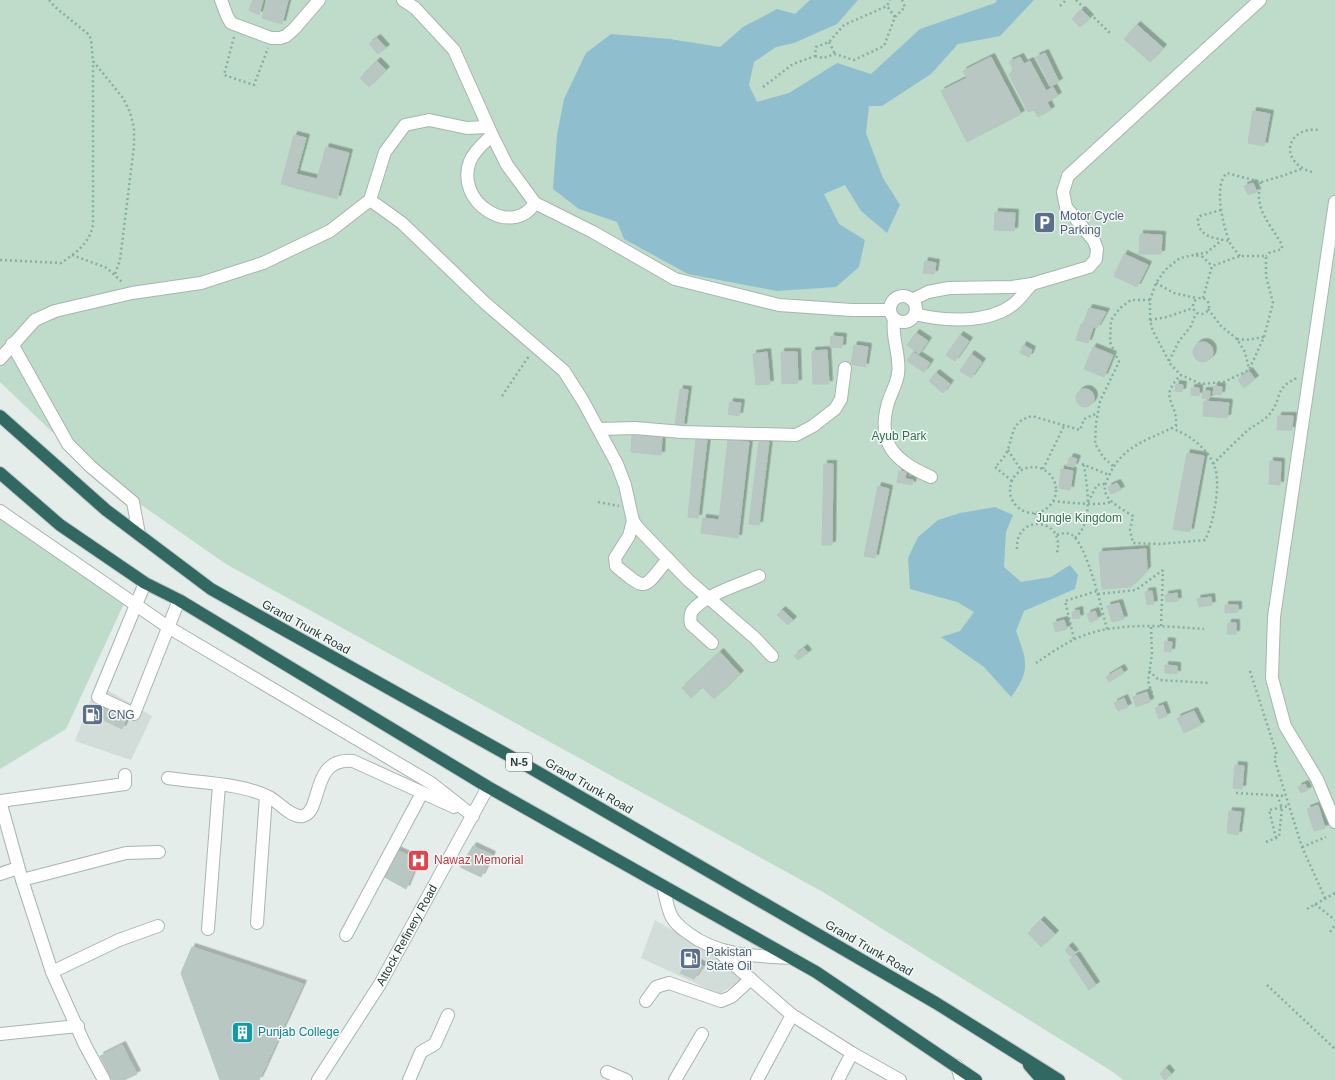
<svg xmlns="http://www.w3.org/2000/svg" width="1335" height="1080" font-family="Arial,sans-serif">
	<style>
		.built { fill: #d2dcd9 }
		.green { fill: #bedcc9 }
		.water { fill: #8fbfce }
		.building { fill: #b9c7c3; stroke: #b6c6c1; filter: url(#shadow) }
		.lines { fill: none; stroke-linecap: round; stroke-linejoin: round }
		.minor-casing { stroke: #a7b5b1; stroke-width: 14 }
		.highway-casing { stroke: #c2c9c8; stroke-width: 14 }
		.path { stroke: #86aea5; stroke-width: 2.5; stroke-dasharray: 2 3; stroke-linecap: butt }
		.minor { stroke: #fff; stroke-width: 12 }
		.highway { stroke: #316862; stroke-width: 12 }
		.labels { text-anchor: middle; stroke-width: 3; stroke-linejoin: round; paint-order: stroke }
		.shield { fill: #f4f9f7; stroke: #627572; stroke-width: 1 }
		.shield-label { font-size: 11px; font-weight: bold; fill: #243d39 }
		.service-label { font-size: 12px; fill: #4e5e75; stroke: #f4f9f7; text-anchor: start }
		.park-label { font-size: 12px; fill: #307250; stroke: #f4f9f7 }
		.street-label { font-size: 12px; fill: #243d39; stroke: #f4f9f7 }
		.health-label { font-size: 12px; fill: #be3a42; stroke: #f4f9f7; text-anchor: start }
		.culture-label { font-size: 12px; fill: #0d838f; stroke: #f4f9f7; text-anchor: start }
	</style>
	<defs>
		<filter id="shadow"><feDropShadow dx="3.5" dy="-3.5" stdDeviation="0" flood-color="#0004"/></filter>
	</defs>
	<rect width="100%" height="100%" fill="#e4ede9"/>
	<g class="built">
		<polygon points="97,684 152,716 131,760 75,741"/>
		<polygon points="655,920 739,968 742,980 719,994 641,958"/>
	</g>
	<g class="green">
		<polygon points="0,0 1335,0 1335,1080 1123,1080 1113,1072 823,892 226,564 94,472 0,382"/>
		<polygon points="0,512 126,599 66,729 0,769"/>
	</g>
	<g class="water">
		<polygon points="810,0 858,0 837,24 794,43 776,47 754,62 749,85 757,102 789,93 837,63 871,74 920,29 995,3 997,0 1034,0 1000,36 958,44 931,74 882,106 869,106 866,133 883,178 900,205 887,233 861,211 845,185 824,194 839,224 865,240 859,267 836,287 777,291 688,274 624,239 617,222 579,209 553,189 557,135 564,99 586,53 611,34 670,39 720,47 743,27 777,9 795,14"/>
		<path d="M995,507L1013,515L1006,532L1004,567L1021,582L1051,577L1070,565L1078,575L1075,589L1024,611L1016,631C1027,661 1031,670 1011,697L984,667L941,637L960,631L974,612L957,602L910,589L908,558L918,537L938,520L960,513Z"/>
	</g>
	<g class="building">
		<polygon points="253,0 263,0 259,15 249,10"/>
		<polygon points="268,0 288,0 282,24 262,18"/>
		<polygon points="1082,10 1090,18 1080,27 1072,19"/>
		<polygon points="1137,25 1163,48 1150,62 1124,39"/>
		<polygon points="377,38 386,48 378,54 369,44"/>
		<polygon points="1045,53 1059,82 1051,86 1036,57"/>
		<polygon points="991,57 1021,114 967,142 941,91 967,78 963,71"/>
		<polygon points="1020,57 1024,64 1030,61 1046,91 1053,87 1058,96 1047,102 1051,110 1038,117 1034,110 1028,112 1009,74 1014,71 1009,62"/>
		<polygon points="377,61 386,70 369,87 360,78"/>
		<polygon points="1253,111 1270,114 1264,146 1248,143"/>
		<polygon points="294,135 306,138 296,174 317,179 326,147 349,153 337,199 281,184"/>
		<polygon points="1253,183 1257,192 1248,195 1244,186"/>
		<polygon points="995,212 1015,213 1014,231 994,230"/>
		<polygon points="1140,234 1162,235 1161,254 1139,254"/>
		<polygon points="1124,254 1148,265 1137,287 1114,276"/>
		<polygon points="925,261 936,263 934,274 923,273"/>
		<polygon points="1089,308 1106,312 1097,328 1083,324"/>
		<polygon points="1081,324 1093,328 1088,343 1076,340"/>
		<polygon points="916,333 928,341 919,354 907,345"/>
		<polygon points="960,335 969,341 955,361 946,355"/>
		<polygon points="831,336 843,337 842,348 830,347"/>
		<circle cx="1203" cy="352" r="10"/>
		<polygon points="854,345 868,347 865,367 851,364"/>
		<polygon points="1023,345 1032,350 1029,357 1020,353"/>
		<polygon points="1093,347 1113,355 1104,377 1084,369"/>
		<polygon points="827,350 829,384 813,384 812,351"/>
		<polygon points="767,352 770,384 756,385 753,354"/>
		<polygon points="781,352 797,352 798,383 782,384"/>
		<polygon points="913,352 930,363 924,372 907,361"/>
		<polygon points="971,354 982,362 971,378 960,371"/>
		<polygon points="1249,371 1255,379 1244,388 1238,380"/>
		<polygon points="936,373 950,384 943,393 929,381"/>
		<polygon points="1176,384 1183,385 1182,392 1175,391"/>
		<polygon points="1214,386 1222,387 1221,395 1213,394"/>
		<polygon points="1191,388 1199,388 1199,396 1191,395"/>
		<circle cx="1085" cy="398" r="9"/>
		<polygon points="680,389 688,390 683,427 675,426"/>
		<polygon points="1203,391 1210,391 1209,399 1202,398"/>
		<polygon points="1204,401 1229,403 1227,418 1203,416"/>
		<polygon points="730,402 741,403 739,416 728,414"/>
		<polygon points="1278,416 1293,416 1292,430 1277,430"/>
		<polygon points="632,433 662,435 661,455 631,452"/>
		<polygon points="696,439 707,440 698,518 688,517"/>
		<polygon points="728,440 749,442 738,538 701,533 703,518 719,520"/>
		<polygon points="759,441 769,442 759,525 749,524"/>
		<polygon points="1187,453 1204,456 1190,532 1173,529"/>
		<polygon points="1070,457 1077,459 1074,467 1067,466"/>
		<polygon points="1270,461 1281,462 1280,485 1269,484"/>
		<polygon points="824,464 833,464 832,545 822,545"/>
		<polygon points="1061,469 1073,471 1070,490 1059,488"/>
		<polygon points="899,471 906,472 905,479 913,480 912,485 897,482"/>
		<polygon points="1117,483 1121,490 1111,494 1108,487"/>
		<polygon points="878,486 889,489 875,558 864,556"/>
		<polygon points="1146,549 1147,570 1131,587 1102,589 1099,552"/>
		<polygon points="1152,591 1154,604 1147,605 1145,592"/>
		<polygon points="1177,593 1178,601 1166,602 1165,595"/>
		<polygon points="1211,597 1212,605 1199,607 1197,599"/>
		<polygon points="1119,603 1124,619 1112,622 1107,606"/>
		<polygon points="1225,605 1238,605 1238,612 1225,613"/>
		<polygon points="782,610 793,620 788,625 777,615"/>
		<polygon points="1079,610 1080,618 1073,619 1072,612"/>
		<polygon points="1095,611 1098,619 1090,622 1087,614"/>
		<polygon points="1064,620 1067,629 1056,632 1053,623"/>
		<polygon points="1228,623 1236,623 1236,634 1227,634"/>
		<polygon points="1165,641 1172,642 1171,652 1164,651"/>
		<polygon points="804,648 808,653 798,660 794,656"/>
		<polygon points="720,652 740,674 714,699 702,687 691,698 682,688"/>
		<polygon points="1165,665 1177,666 1177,674 1165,673"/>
		<polygon points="1121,668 1124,673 1109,682 1106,677"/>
		<polygon points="1147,692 1150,702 1136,707 1133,697"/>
		<polygon points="1124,698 1128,707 1118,711 1114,703"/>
		<polygon points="99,702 127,718 122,729 93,715"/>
		<polygon points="1163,705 1167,716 1159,719 1155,708"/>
		<polygon points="1194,711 1201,725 1184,733 1177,718"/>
		<polygon points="1235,765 1244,766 1242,789 1233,788"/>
		<polygon points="1305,784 1308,790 1301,793 1298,787"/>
		<polygon points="1318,805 1325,828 1314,831 1307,809"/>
		<polygon points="1229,811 1241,812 1238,835 1227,833"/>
		<polygon points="473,846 492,855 481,877 460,867"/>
		<polygon points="394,849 418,860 406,889 381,875"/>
		<polygon points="1041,920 1055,934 1041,947 1028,933"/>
		<polygon points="1069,946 1075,953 1070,956 1065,950"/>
		<polygon points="192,947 303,984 259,1080 220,1080 181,973"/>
		<polygon points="1076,955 1096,985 1089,990 1069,960"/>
		<polygon points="691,959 703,966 694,979 680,973"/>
		<polygon points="122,1045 137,1074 124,1080 112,1080 100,1056"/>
		<polygon points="1166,1068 1171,1074 1165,1080 1160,1074"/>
	</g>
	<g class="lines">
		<defs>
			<g id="minor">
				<polyline points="221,0 227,16 231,23 271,38 280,38 286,36 295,28 319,0"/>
				<polyline points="403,0 415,8 454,50 492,135 507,165 535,203 593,232 675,279 779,305 852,310 889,310"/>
				<path d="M492,135C484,143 474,151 470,161C454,202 512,239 535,203"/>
				<polyline points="370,200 402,223 484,302 564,371 583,401 617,464 625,485 633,521 638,528 688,580 755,638 772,656"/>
				<polyline points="1335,202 1274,617 1272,678 1285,726 1317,779 1335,822"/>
				<circle cx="903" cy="309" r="13"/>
				<polyline points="912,300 928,292 949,288 1012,287 1032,284 1089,267 1096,259 1097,249 1094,241 1066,207 1063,192 1068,176 1260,0"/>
				<path d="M915,314C943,321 985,324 1011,306C1019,301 1025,291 1032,284"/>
				<path d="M894,319C891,338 901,356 898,374C897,383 891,393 888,403C876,444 896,462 931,477"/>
				<polyline points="12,344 68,444 91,467 133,502 139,534"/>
				<polyline points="0,359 35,320 55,311 132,293 201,283 263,263 330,231 370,200 385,152 405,125 429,120 467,128 487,127"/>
				<polyline points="599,429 635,428 682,432 796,435 813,426 835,409 841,399 845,368"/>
				<polyline points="0,511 168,627 431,783 473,816"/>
				<path d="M633,521L629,536L615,558L616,566C648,593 643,589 668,559"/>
				<polyline points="145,583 98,697 134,714 179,600"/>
				<path d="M712,643L691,624C690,619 690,615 692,611C704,595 741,584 759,576"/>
				<path d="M168,778C199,783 241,783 269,797C279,802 291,818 303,816C323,811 310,757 353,761L454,807"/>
				<polyline points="0,801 22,880 52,972 85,1045 104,1080"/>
				<polyline points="0,801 125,784 125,775"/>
				<polyline points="0,874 18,868"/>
				<polyline points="22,880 126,853 159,852"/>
				<path d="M663,886C665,895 667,905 670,913C673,922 681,928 688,933C718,956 756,956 792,958"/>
				<polyline points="257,923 266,796"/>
				<polyline points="208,929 219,785"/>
				<polyline points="346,935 422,793"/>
				<polyline points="716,949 792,1015 757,1080"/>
				<polyline points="52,972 119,940 158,926"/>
				<polyline points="646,1001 656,987 669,983 721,1001 731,997 751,979"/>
				<polyline points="792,1015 852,1053 900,1080"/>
				<polyline points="0,1034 78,1026"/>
				<polyline points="957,1066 961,1080"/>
				<polyline points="607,1072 626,1080"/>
				<path id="s1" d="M318,1080L380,984L488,787"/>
				<polyline points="409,1080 421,1052 435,1044 448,1015"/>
				<polyline points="675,1080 702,1034"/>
				<polyline points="838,1080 852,1053"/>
			</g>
			<g id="highway">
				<polyline points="0,416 106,510 211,589 515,759 936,1003 1059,1080"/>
				<polyline points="0,473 60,525 145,583 179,600 488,787 816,972 976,1080"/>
				<polyline points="1029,1065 1042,1080"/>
			</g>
		</defs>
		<use href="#minor" class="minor-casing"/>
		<use href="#highway" class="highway-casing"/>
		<g class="path">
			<polyline points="49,0 55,7 88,34 91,39 93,61 123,98 130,112 134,128 134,146 120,260 115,274"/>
			<polyline points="1076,0 1111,34"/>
			<polyline points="1060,6 1066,0"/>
			<polyline points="895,17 905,7 902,0"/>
			<polyline points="234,37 224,75 254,85 268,48"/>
			<polyline points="829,42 835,54"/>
			<polyline points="815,56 823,58 835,54 854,60 884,46 895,17 887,6"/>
			<polyline points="763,87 793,64 815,56 816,47 829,42 844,25 887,6 890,0"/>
			<path d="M1312,172C1278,162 1286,126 1319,130"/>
			<path d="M1261,182C1253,209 1270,223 1282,245V249L1269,253L1266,256"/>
			<path d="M1221,210L1200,216L1198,219C1198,237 1214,238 1229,241"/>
			<polyline points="1196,254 1206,253 1222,240"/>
			<polyline points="72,255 107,268 123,283"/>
			<path d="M1240,256C1236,251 1231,246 1229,241C1223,224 1213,185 1227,173L1261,182L1282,176L1301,169"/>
			<path d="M0,260L61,263C75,254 92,241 93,223V61"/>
			<polyline points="1156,283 1174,293 1196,298"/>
			<circle cx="1201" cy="306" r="8"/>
			<polyline points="1203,298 1212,266 1240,256 1266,256 1266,276 1273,303 1264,337 1249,370 1224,382 1201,384 1181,375 1171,365 1153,331 1150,320 1150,300 1156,283 1165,270 1180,258 1194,255 1203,257 1212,266"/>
			<polyline points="1208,309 1221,326 1237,339 1245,352 1249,369"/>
			<polyline points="1150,320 1167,317 1193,308"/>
			<polyline points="1237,339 1246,340 1264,337"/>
			<polyline points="1169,361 1179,341 1191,326 1196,313"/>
			<polyline points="502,396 529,356"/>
			<path d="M1171,428C1190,435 1208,448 1215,468C1221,485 1213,525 1205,540L1160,544L1133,543L1130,530L1133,516C1125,511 1112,504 1107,496C1103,490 1105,484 1108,478C1121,446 1146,441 1176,426C1178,400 1157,399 1181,375"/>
			<polyline points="1008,450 1021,470"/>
			<polyline points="1082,464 1109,475"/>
			<path d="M1213,464C1224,453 1236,441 1248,430C1256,424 1266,420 1272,411C1282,396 1275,388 1297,378"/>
			<polyline points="1113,466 1104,458 1095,444 1096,424 1100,401 1119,362 1110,342 1111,320 1120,308 1131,300 1150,300"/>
			<circle cx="1033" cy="490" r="23"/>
			<polyline points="1043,469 1064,426"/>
			<path d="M1012,481L995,467C1000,462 1006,456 1008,449C1014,433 1011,422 1032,416L1080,430L1084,419L1098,413"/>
			<path d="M1053,501C1064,502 1104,507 1112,501"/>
			<polyline points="598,502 619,506"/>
			<polyline points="1088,502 1097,485 1105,484"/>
			<polyline points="1035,513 1036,523"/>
			<path d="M1057,535C1062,533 1067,532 1072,535C1087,545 1102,610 1107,629"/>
			<path d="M1075,538C1094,522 1087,487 1084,465"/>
			<path d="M1017,549C1015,513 1066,517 1057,553"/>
			<polyline points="1098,594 1136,590 1163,570"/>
			<polyline points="1161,626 1163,570"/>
			<polyline points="1151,627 1152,654 1148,681 1153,697"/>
			<polyline points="1074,639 1065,601 1097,591"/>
			<path d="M1036,663C1048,655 1062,645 1075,639C1114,621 1163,626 1204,629"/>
			<polyline points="1149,671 1159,680 1209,683"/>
			<polyline points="1250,671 1277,755 1274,758 1302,847 1325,898"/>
			<polyline points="1236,793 1286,796"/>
			<polyline points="1276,838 1269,810 1289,806"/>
			<polyline points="1266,842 1279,837 1282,808 1277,795"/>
			<polyline points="1302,847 1326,837"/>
			<polyline points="1315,904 1335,920"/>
			<polyline points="1307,909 1335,893"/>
			<polyline points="1330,932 1335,925"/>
			<polyline points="1267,985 1335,1049"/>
		</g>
		<use href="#minor" class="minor"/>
		<use href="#highway" class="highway"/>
	</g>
	<defs>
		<symbol id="parking-square" viewBox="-11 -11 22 22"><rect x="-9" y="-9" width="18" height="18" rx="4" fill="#5c6f8a" stroke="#f4f9f7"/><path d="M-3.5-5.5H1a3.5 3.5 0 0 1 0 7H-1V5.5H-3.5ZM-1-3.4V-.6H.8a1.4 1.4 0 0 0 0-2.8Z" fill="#fff"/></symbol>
		<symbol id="fuel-square" viewBox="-11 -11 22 22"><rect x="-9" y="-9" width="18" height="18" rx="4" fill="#5c6f8a" stroke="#f4f9f7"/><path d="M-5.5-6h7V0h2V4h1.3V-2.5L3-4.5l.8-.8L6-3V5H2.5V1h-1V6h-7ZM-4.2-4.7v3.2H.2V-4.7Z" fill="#fff"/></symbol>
		<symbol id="hospital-square" viewBox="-11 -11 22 22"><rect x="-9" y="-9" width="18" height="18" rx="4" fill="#e0444e" stroke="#f4f9f7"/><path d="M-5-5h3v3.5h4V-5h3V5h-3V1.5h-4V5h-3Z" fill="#fff"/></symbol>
		<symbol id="building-square" viewBox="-11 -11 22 22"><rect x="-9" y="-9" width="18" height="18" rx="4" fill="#0f9aa8" stroke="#f4f9f7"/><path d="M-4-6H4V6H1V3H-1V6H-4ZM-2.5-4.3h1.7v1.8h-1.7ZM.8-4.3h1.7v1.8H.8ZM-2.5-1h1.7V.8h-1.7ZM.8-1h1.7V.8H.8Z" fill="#fff"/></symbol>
	</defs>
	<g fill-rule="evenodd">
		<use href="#parking-square" x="1032" y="210" width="25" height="25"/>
		<use href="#fuel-square" x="80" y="702" width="25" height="25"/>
		<use href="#hospital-square" x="406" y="848" width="25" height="25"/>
		<use href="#fuel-square" x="678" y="946" width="25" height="25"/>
		<use href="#building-square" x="230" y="1020" width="25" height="25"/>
	</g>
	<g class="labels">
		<rect class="shield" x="506" y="753" width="26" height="18" rx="3"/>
		<g class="shield-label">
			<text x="519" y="766">N-5</text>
		</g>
		<g class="service-label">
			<text x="1060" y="220">Motor Cycle<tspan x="1060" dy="14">Parking</tspan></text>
			<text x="108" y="719">CNG</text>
			<text x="706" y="956">Pakistan<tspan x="706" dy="14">State Oil</tspan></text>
		</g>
		<g class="park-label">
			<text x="899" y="440">Ayub Park</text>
			<text x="1079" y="522">Jungle Kingdom</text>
		</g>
		<g class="street-label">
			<text transform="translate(306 627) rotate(29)" y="4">Grand Trunk Road</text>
			<text transform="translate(589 786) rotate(30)" y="4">Grand Trunk Road</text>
			<text dy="4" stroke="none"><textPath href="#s1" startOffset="170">Attock Refinery Road</textPath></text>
			<text transform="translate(869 948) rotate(30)" y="4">Grand Trunk Road</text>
		</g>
		<g class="health-label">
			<text x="434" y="864">Nawaz Memorial</text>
		</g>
		<g class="culture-label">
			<text x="258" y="1036">Punjab College</text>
		</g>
	</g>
</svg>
